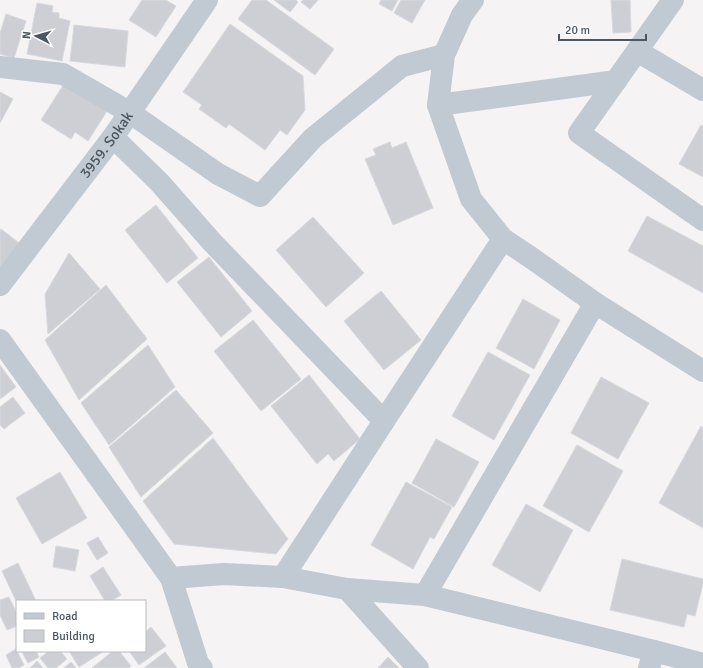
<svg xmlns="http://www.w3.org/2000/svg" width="703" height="668" font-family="Signika,sans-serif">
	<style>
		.building { fill: #cdcfd5; stroke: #d7d9de }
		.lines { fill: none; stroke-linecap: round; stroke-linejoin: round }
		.minor { stroke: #c1cad2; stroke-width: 22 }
		.tertiary { stroke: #c1cad2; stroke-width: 22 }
		.labels { text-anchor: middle; stroke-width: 3.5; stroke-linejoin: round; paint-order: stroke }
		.street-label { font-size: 15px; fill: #4a5661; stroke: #fff }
	</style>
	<rect width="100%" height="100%" fill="#f5f3f3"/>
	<g class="building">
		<polygon points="142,0 166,0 176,6 156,37 129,20"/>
		<polygon points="252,0 266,0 334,49 315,75 238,19"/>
		<polygon points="274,0 296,0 298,2 290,12"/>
		<polygon points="303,0 318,0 310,9 301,2"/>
		<polygon points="381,0 398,0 392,11 379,4"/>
		<polygon points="401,0 425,0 412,23 394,13"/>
		<polygon points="611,0 630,0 631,32 613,33"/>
		<polygon points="37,3 53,6 52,12 59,13 59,18 70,21 62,61 27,54"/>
		<polygon points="6,14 26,21 14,58 0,54 0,33"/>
		<polygon points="230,24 303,76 305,110 287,135 280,130 265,150 229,124 226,128 199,109 202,105 183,92"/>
		<polygon points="74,25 128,31 125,67 70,61"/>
		<polygon points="64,84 107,111 88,141 75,132 71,139 41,120"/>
		<polygon points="0,92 13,99 0,123"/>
		<polygon points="701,125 703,126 703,177 679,164"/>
		<polygon points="390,142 392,148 406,142 433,208 393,225 365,159 376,155 373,149"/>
		<polygon points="156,205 198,258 167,283 125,230"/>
		<polygon points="647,216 703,246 703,293 628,251"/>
		<polygon points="313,217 364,273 326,307 276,250"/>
		<polygon points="1,229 19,243 0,269 0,231"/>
		<polygon points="69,253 100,289 48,334 45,294"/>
		<polygon points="209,257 252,311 221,337 177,282"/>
		<polygon points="106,285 147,339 79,400 45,340"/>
		<polygon points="381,291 421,340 384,370 344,321"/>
		<polygon points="523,299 560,320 534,369 496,348"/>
		<polygon points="253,320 301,379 261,411 214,351"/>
		<polygon points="148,345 175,387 109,445 81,403"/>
		<polygon points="488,352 530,375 494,440 452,416"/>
		<polygon points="0,365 16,387 0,399"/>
		<polygon points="309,375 360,439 334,461 328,454 317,464 271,406"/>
		<polygon points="601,377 649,403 618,459 571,433"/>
		<polygon points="176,390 213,433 141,497 109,447"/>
		<polygon points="13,397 25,413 4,429 0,425 0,407"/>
		<polygon points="701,426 703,428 703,528 659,503"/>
		<polygon points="213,438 288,539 276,554 174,544 143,501"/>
		<polygon points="436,439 479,462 454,507 412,483"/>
		<polygon points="577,445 623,471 589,532 543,506"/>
		<polygon points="60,472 87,518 42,544 16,498"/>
		<polygon points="406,482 452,507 434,539 430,537 413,569 371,545"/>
		<polygon points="526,504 573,530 540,592 492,565"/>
		<polygon points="98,537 108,553 97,560 87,543"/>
		<polygon points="56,546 79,550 75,571 53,567"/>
		<polygon points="622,559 703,579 703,584 695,616 687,614 684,627 610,610"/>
		<polygon points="18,563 36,601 17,601 17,603 2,571"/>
		<polygon points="103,567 121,595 111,601 105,601 90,576"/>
		<polygon points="9,597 17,614 17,626 7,630 0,615 0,600"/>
		<polygon points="151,627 166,646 139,665 129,651 145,651 145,632"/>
		<polygon points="16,649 24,665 19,668 12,668 6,655"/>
		<polygon points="24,651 36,651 39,657 28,663 22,652"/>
		<polygon points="49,651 60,651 67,659 56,668 48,668 40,658"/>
		<polygon points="69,651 104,651 79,667"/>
		<polygon points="113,651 119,651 131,666 129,668 92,668"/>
		<polygon points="165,652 177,668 144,668"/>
		<polygon points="388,657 399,668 378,668"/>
		<polygon points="37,661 43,668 30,668"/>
		<polygon points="71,662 76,668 64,668"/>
	</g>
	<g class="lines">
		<g class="minor">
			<polyline points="473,0 462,15 444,55 438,105 471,199 503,239 533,259 595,303 703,371"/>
			<polyline points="673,0 579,133 703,220"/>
			<polyline points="637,51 703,90"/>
			<polyline points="0,67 63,74 129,112 218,174 260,196 313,138 402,66 444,55"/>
			<polyline points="438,105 616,81"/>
			<polyline points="113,137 160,183 212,242 384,421"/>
			<polyline points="283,577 384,421 503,239"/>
			<polyline points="347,589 418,668"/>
			<polyline points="425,595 595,303"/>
			<polyline points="649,668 654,651"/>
		</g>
		<g class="tertiary">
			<path id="s1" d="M0,285L113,137L207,0"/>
			<polyline points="0,340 171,578 198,663 202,668"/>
			<polyline points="171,578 224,574 283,577 347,589 425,595 654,651 703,664"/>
		</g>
	</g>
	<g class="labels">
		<g class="street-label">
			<text dy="5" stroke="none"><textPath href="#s1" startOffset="176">3959. Sokak</textPath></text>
		</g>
	</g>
	<rect x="16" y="600" width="130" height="52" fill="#ffffff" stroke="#b7bbc0"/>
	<rect x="24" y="613" width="20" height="6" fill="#c1cad2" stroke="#b7bbc0"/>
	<text x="52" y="620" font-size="12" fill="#4a5661">Road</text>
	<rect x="24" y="630" width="20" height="12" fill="#cdcfd5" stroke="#b7bbc0"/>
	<text x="52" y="640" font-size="12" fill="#4a5661">Building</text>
	<g transform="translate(36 36) rotate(276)" stroke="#ffffff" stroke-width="3" paint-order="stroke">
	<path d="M0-3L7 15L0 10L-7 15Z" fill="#4a5661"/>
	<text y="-6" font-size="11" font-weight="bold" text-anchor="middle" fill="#4a5661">N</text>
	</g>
	<path d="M559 34v6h87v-6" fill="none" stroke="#4a5661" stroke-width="2"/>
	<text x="565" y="34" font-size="12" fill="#4a5661" stroke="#ffffff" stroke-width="3" paint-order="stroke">20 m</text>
</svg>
